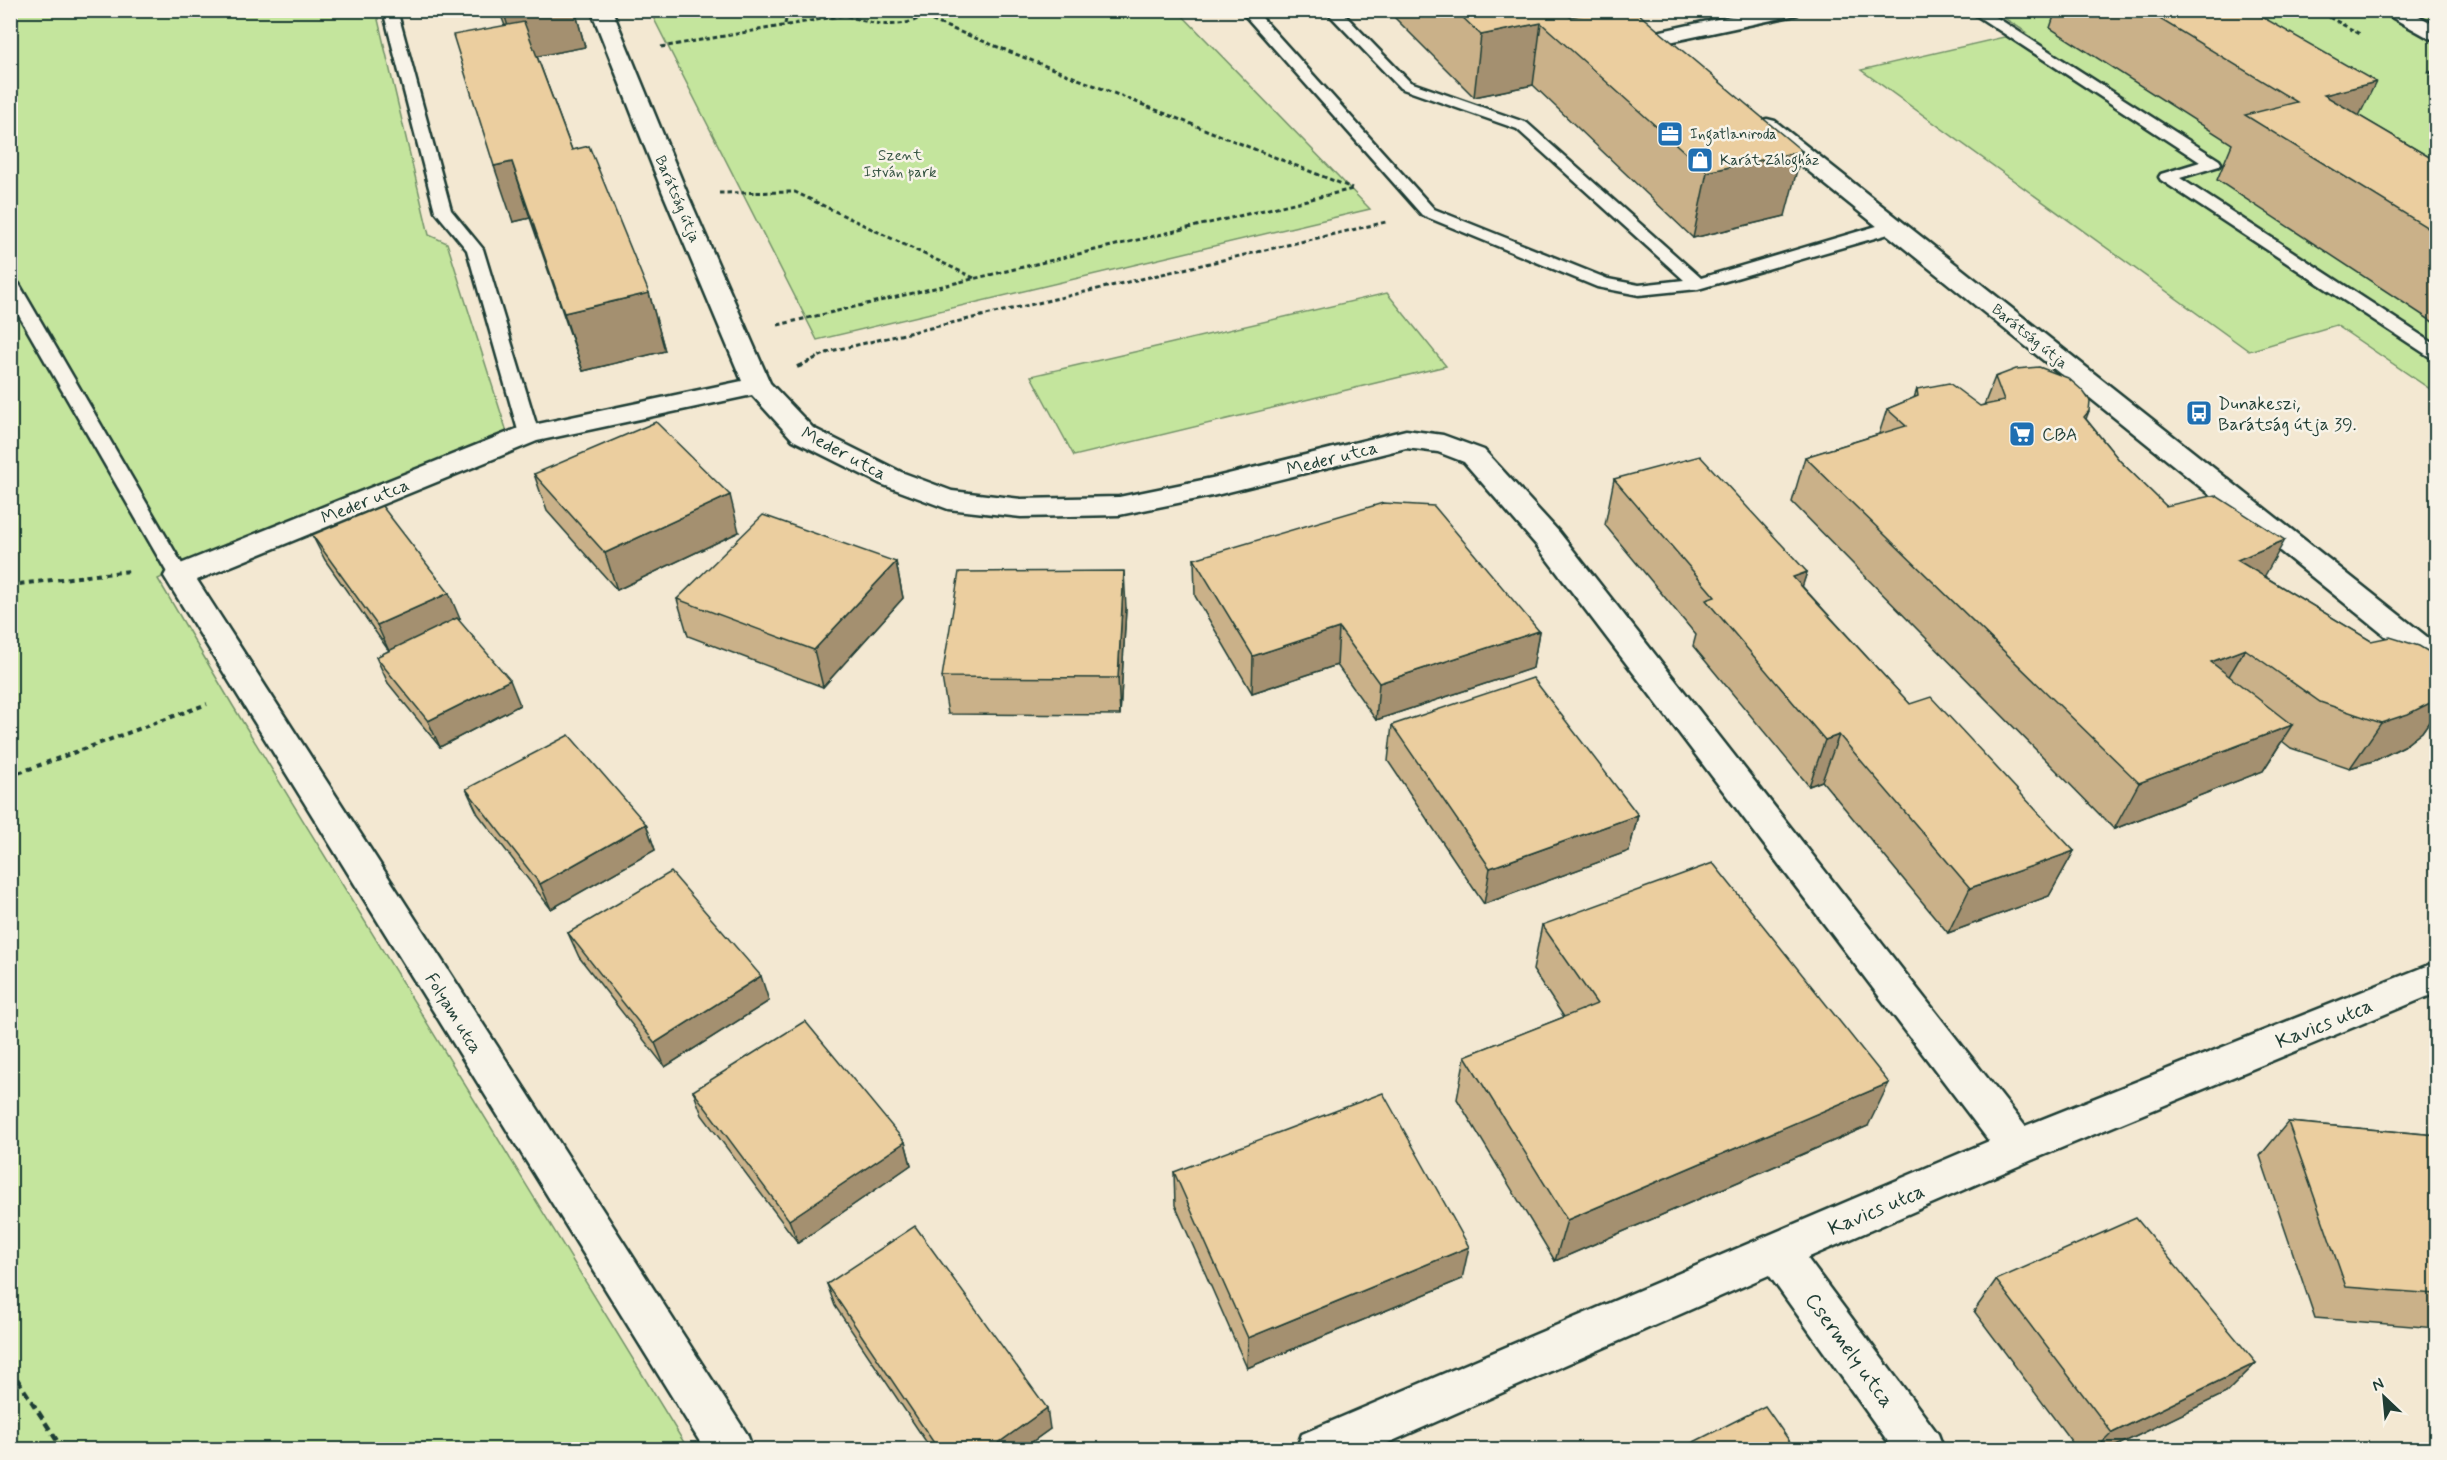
<svg xmlns="http://www.w3.org/2000/svg" width="2447" height="1460" font-family="Mynerve,sans-serif">
	<style>
		.green { fill: #c4e59d; stroke: #729168; stroke-width: 1.5 }
		.lines { fill: none; stroke-linecap: round; stroke-linejoin: round }
		.service-casing { stroke: #1f3d34; stroke-width: 5 }
		.minor-casing { stroke: #1f3d34; stroke-width: 5 }
		.path-far2 { stroke: #1f3d34; stroke-width: 3; stroke-dasharray: 4.5 3; stroke-linecap: butt }
		.path-far1 { stroke: #1f3d34; stroke-width: 4; stroke-dasharray: 5 4.5; stroke-linecap: butt }
		.path { stroke: #1f3d34; stroke-width: 4.5; stroke-dasharray: 8 5; stroke-linecap: butt }
		.service { fill: #f7f3e8; fill-rule: evenodd }
		.minor { fill: #f7f3e8; fill-rule: evenodd }
		.wall { fill: #cab189; stroke: #1f3d34; stroke-width: 1.5 }
		.shaded-wall { fill: #a4906f; stroke: #1f3d34; stroke-width: 1.5 }
		.building { fill: #ebce9f; stroke: #1f3d34; stroke-width: 1.5 }
		.labels { text-anchor: middle; stroke-width: 5; stroke-linejoin: round; paint-order: stroke }
		.far-poi-label { font-size: 15px; fill: #1f3d34; stroke: #f7f3e8; text-anchor: start }
		.far-park-label { font-size: 15px; fill: #385644; stroke: #f7f3e8 }
		.far-street-label { font-size: 15px; fill: #1f3d34; stroke: #f7f3e8 }
		.poi-label { font-size: 18px; fill: #1f3d34; stroke: #f7f3e8; text-anchor: start }
		.street-label { font-size: 18px; fill: #1f3d34; stroke: #f7f3e8 }
		.near-street-label { font-size: 21px; fill: #1f3d34; stroke: #f7f3e8 }
	</style>
	<rect width="100%" height="100%" fill="#f3e8d2"/>
	<filter id="ink" filterUnits="userSpaceOnUse"><feTurbulence type="fractalNoise" baseFrequency=".0167" numOctaves="2"/><feDisplacementMap in="SourceGraphic" scale="12" xChannelSelector="R" yChannelSelector="G"/><feConvolveMatrix kernelMatrix="1 2 1 2 8 2 1 2 1" color-interpolation-filters="sRGB"/></filter>
	<g filter="url(#ink)">
		<g class="green">
			<polygon points="10,11 376,11 429,235 447,243 507,432 181,567 158,579 233,706 688,1449 11,1449"/>
			<polygon points="650,11 1178,11 1370,209 817,340"/>
			<polygon points="1993,11 2436,11 2436,393 2336,325 2249,351 1861,70 2026,32"/>
			<polygon points="1387,293 1446,366 1074,456 1031,376"/>
		</g>
		<g class="lines">
			<defs>
				<g id="service">
					<polygon points="383,10 397,10 451,210 483,249 539,434 536,438 522,438 519,434 467,250 435,211"/>
					<polygon points="1240,10 1255,10 1434,209 1608,279 1639,285 1684,280 1517,129 1400,88 1325,10 1340,10 1410,82 1527,123 1701,278 1887,223 1893,222 1901,227 1899,231 1698,289 1639,295 1597,287 1422,215"/>
					<polygon points="1968,10 1985,10 2219,160 2221,163 2219,166 2180,178 2436,345 2436,358 2430,357 2161,180 2159,177 2161,174 2200,162"/>
					<polygon points="10,279 19,284 189,576 186,581 179,583 172,581 169,576 10,300"/>
				</g>
				<g id="minor">
					<polygon points="591,10 612,10 687,193 770,383 813,428 901,472 952,491 1021,499 1119,497 1212,478 1406,430 1443,435 1484,450 1559,532 2025,1126 2436,962 2436,993 2032,1160 1807,1258 1938,1434 1944,1450 1894,1450 1769,1275 1372,1450 1296,1450 1302,1434 1989,1141 1537,546 1464,462 1438,452 1406,448 1212,496 1119,515 1021,517 948,509 881,484 793,440 752,395 537,441 197,580 747,1434 753,1450 705,1450 164,576 168,569 519,428 742,381 663,193"/>
					<polygon points="1759,10 1801,10 1798,14 1791,16 1660,44 1652,43 1649,38 1652,33"/>
					<polygon points="2383,10 2409,10 2436,26 2436,40 2429,38 2386,14"/>
					<polygon points="1767,119 1775,121 2436,644 2436,671 2425,668 1759,131 1756,126 1759,121"/>
				</g>
			</defs>
			<use href="#service" class="service-casing"/>
			<use href="#minor" class="minor-casing"/>
			<g class="path-far2">
				<path d="M847,10L845,15C875,26 907,31 933,10"/>
				<polyline points="2316,10 2360,34"/>
				<polyline points="925,18 1352,188"/>
				<polyline points="785,24 788,10"/>
				<polyline points="661,47 845,15"/>
				<polyline points="2428,71 2436,76"/>
				<polyline points="719,193 795,192 974,278"/>
				<polyline points="778,325 1353,189"/>
				<polyline points="799,366 831,351 1386,222"/>
			</g>
			<g class="path-far1">
				<polyline points="797,367 802,365"/>
				<polyline points="10,585 130,571"/>
				<polyline points="10,776 207,704"/>
			</g>
			<polyline class="path" points="10,1368 63,1450"/>
			<use href="#service" class="service"/>
			<use href="#minor" class="minor"/>
		</g>
		<g class="wall">
			<polygon points="499,10 575,10 585,47 537,56 572,150 649,293 665,351 583,371 530,218 513,222 505,26"/>
			<polygon points="1387,10 1562,10 1785,216 1693,238 1533,85 1474,97"/>
			<polygon points="2056,10 2250,10 2359,116 2436,161 2436,324 2217,180 2232,144 2050,28"/>
			<polygon points="1995,377 2089,411 2086,419 2120,461 2166,506 2264,576 2371,641 2436,656 2436,712 2422,732 2404,746 2376,760 2350,768 2291,748 2282,741 2263,771 2114,829 1792,502 1805,457 1879,434 1887,409 1914,398 1917,389 1980,406 1984,405"/>
			<polygon points="534,474 739,532 617,590 547,511"/>
			<polygon points="1614,479 1807,572 1802,586 1910,704 2074,851 2049,896 1948,933 1822,781 1809,786 1693,646 1696,635 1605,525"/>
			<polygon points="312,535 460,619 458,620 520,705 440,747 388,683 376,657 389,651 325,560"/>
			<polygon points="1194,559 1539,631 1533,668 1376,720 1337,665 1252,693 1195,596"/>
			<polygon points="896,562 903,598 823,687 688,636 677,599"/>
			<polygon points="1126,608 1120,715 948,714 942,677"/>
			<polygon points="1392,725 1638,815 1629,851 1484,904 1388,761"/>
			<polygon points="466,789 646,824 655,850 551,909 478,814"/>
			<polygon points="1542,925 1868,1126 1555,1261 1457,1099 1465,1056 1564,1017 1533,970"/>
			<polygon points="568,933 769,1001 665,1067 579,957"/>
			<polygon points="693,1091 905,1142 911,1165 798,1243 702,1115"/>
			<polygon points="2288,1122 2436,1135 2436,1328 2315,1318 2260,1156"/>
			<polygon points="1174,1172 1462,1279 1247,1368 1175,1205"/>
			<polygon points="1996,1280 2256,1363 2226,1393 2110,1449 2077,1449 1974,1311"/>
			<polygon points="827,1284 1050,1429 1022,1449 931,1449 835,1306"/>
		</g>
		<g class="shaded-wall">
			<polygon points="503,10 575,10 585,47 518,60"/>
			<polygon points="1541,23 1533,85 1474,97 1481,35"/>
			<polygon points="2376,82 2344,146 2324,95"/>
			<polygon points="1802,151 1785,216 1693,238 1707,172"/>
			<polygon points="512,162 530,218 513,222 494,166"/>
			<polygon points="649,293 665,351 583,371 564,313"/>
			<polygon points="730,495 739,532 617,590 605,553"/>
			<polygon points="2285,540 2259,586 2237,560"/>
			<polygon points="896,562 903,598 823,687 814,650"/>
			<polygon points="1124,571 1126,608 1120,715 1118,678"/>
			<polygon points="1807,572 1792,619 1793,577"/>
			<polygon points="449,593 460,619 389,651 377,625"/>
			<polygon points="1339,628 1337,665 1252,693 1253,656"/>
			<polygon points="1539,631 1533,668 1376,720 1379,683"/>
			<polygon points="2245,649 2218,695 2211,662"/>
			<polygon points="510,680 520,705 440,747 428,721"/>
			<polygon points="2436,700 2436,712 2422,732 2404,746 2376,760 2350,768 2381,723"/>
			<polygon points="2292,725 2263,771 2114,829 2139,783"/>
			<polygon points="1839,735 1822,781 1809,786 1825,740"/>
			<polygon points="1638,815 1629,851 1484,904 1490,868"/>
			<polygon points="646,824 655,850 551,909 540,884"/>
			<polygon points="2074,851 2049,896 1948,933 1970,888"/>
			<polygon points="761,976 769,1001 665,1067 655,1043"/>
			<polygon points="1889,1083 1868,1126 1555,1261 1567,1220"/>
			<polygon points="905,1142 911,1165 798,1243 789,1220"/>
			<polygon points="1469,1247 1462,1279 1247,1368 1248,1338"/>
			<polygon points="2256,1363 2226,1393 2110,1449 2096,1449 2112,1433"/>
			<polygon points="1047,1408 1050,1429 1022,1449 990,1449"/>
		</g>
		<g class="building">
			<polygon points="1455,10 1562,10 1570,17 1605,10 1634,10 1802,151 1707,172 1541,23 1481,35"/>
			<polygon points="2145,10 2250,10 2376,82 2324,95 2436,161 2436,233 2245,115 2297,102"/>
			<polygon points="524,22 572,150 589,146 649,293 564,313 512,162 494,166 453,35"/>
			<polygon points="2039,367 2068,378 2083,391 2090,401 2089,411 2084,417 2120,461 2166,506 2215,495 2285,540 2237,560 2371,641 2390,637 2419,646 2436,656 2436,700 2408,714 2381,723 2320,702 2245,649 2211,662 2292,725 2139,783 1805,457 1906,426 1887,409 1918,396 1917,389 1949,383 1980,406 2004,401 1995,377 2016,369"/>
			<polygon points="656,422 730,495 605,553 534,474"/>
			<polygon points="1700,456 1807,572 1793,577 1910,704 1931,697 2074,851 1970,888 1839,735 1825,740 1706,600 1715,597 1614,479"/>
			<polygon points="1383,503 1434,506 1539,631 1379,683 1339,628 1253,656 1194,559"/>
			<polygon points="382,506 449,593 377,625 312,535"/>
			<polygon points="763,515 896,562 814,650 677,599"/>
			<polygon points="1124,571 1118,678 942,677 959,572"/>
			<polygon points="457,618 510,680 428,721 376,657"/>
			<polygon points="1533,678 1638,815 1490,868 1392,725"/>
			<polygon points="569,735 646,824 540,884 466,789"/>
			<polygon points="1713,863 1889,1083 1567,1220 1465,1056 1597,1004 1542,925"/>
			<polygon points="671,872 761,976 655,1043 568,933"/>
			<polygon points="805,1021 905,1142 789,1220 693,1091"/>
			<polygon points="1383,1093 1469,1247 1248,1338 1174,1172"/>
			<polygon points="2288,1122 2436,1135 2436,1294 2346,1287"/>
			<polygon points="2136,1218 2256,1363 2112,1433 1996,1280"/>
			<polygon points="915,1226 1047,1408 990,1449 938,1449 827,1284"/>
			<polygon points="1765,1406 1795,1449 1680,1449"/>
		</g>
	</g>
	<defs>
		<symbol id="office-square" viewBox="-11 -11 22 22"><rect x="-9" y="-9" width="18" height="18" rx="4" fill="#1f6fb2" stroke="#f7f3e8"/><path d="M-6-3h4V-5.5h4V-3h4V5H-6ZM-1-4.5V-3h2v-1.5ZM-6 0V1H6V0Z" fill="#fff"/></symbol>
		<symbol id="shop-square" viewBox="-11 -11 22 22"><rect x="-9" y="-9" width="18" height="18" rx="4" fill="#1f6fb2" stroke="#f7f3e8"/><path d="M-5-2.5h2.3a2.7 3.5 0 0 1 5.4 0H5L5.5 6h-11ZM-1.5-2.5h3a1.5 2.3 0 0 0-3 0Z" fill="#fff"/></symbol>
		<symbol id="bus-square" viewBox="-11 -11 22 22"><rect x="-9" y="-9" width="18" height="18" rx="4" fill="#1f6fb2" stroke="#f7f3e8"/><path d="M-5-6H5V4H4V6H2V4H-2V6H-4V4H-5ZM-3.5-4V0h7V-4ZM-3.5 1.2v1.5H-2V1.2ZM2 1.2v1.5H3.5V1.2Z" fill="#fff"/></symbol>
		<symbol id="supermarket-square" viewBox="-11 -11 22 22"><rect x="-9" y="-9" width="18" height="18" rx="4" fill="#1f6fb2" stroke="#f7f3e8"/><path d="M-6-5.5h2.5l.6 2H6L4.5 2H-2.5L-4.4-4H-6ZM-1.5 3.2a1.3 1.3 0 1 0 .1 0ZM3 3.2a1.3 1.3 0 1 0 .1 0Z" fill="#fff"/></symbol>
	</defs>
	<g fill-rule="evenodd">
		<use href="#office-square" x="1655" y="119" width="30" height="30"/>
		<use href="#shop-square" x="1685" y="145" width="30" height="30"/>
		<use href="#bus-square" x="2184" y="398" width="30" height="30"/>
		<use href="#supermarket-square" x="2007" y="419" width="30" height="30"/>
	</g>
	<g class="labels">
		<g class="far-poi-label">
			<text x="1690" y="139">Ingatlaniroda</text>
			<text x="1720" y="165">Karát Zálogház</text>
		</g>
		<g class="far-park-label">
			<text x="900" y="160">Szent<tspan x="900" dy="17">István park</tspan></text>
		</g>
		<g class="far-street-label">
			<text transform="translate(678 199) rotate(67)" y="5">Barátság útja</text>
			<text transform="translate(2030 336) rotate(39)" y="5">Barátság útja</text>
		</g>
		<g class="poi-label">
			<text x="2218" y="409">Dunakeszi,<tspan x="2218" dy="21">Barátság útja 39.</tspan></text>
			<text x="2042" y="440">CBA</text>
		</g>
		<g class="street-label">
			<text transform="translate(844 453) rotate(28)" y="6">Meder utca</text>
			<text transform="translate(1332 458) rotate(-14)" y="6">Meder utca</text>
			<text transform="translate(365 501) rotate(-22)" y="6">Meder utca</text>
			<text transform="translate(454 1013) rotate(58)" y="6">Folyam utca</text>
		</g>
		<g class="near-street-label">
			<text transform="translate(2324 1023) rotate(-22)" y="7">Kavics utca</text>
			<text transform="translate(1876 1209) rotate(-23)" y="7">Kavics utca</text>
			<text transform="translate(1850 1350) rotate(54)" y="7">Csermely utca</text>
		</g>
	</g>
	<rect width="2447" height="1460" fill="none" stroke="#f7f3e8" stroke-width="36"/>
	<rect x="18" y="18" width="2411" height="1424" fill="none" stroke="#1f3d34" stroke-width="2" filter="url(#ink)"/>
	<g transform="translate(2384 1397) rotate(334)" stroke="#f7f3e8" stroke-width="4.5" paint-order="stroke">
	<path d="M0-4.5L10 22L0 15L-10 22Z" fill="#1f3d34"/>
	<text y="-9" font-size="16" font-weight="bold" text-anchor="middle" fill="#1f3d34">N</text>
	</g>
</svg>
